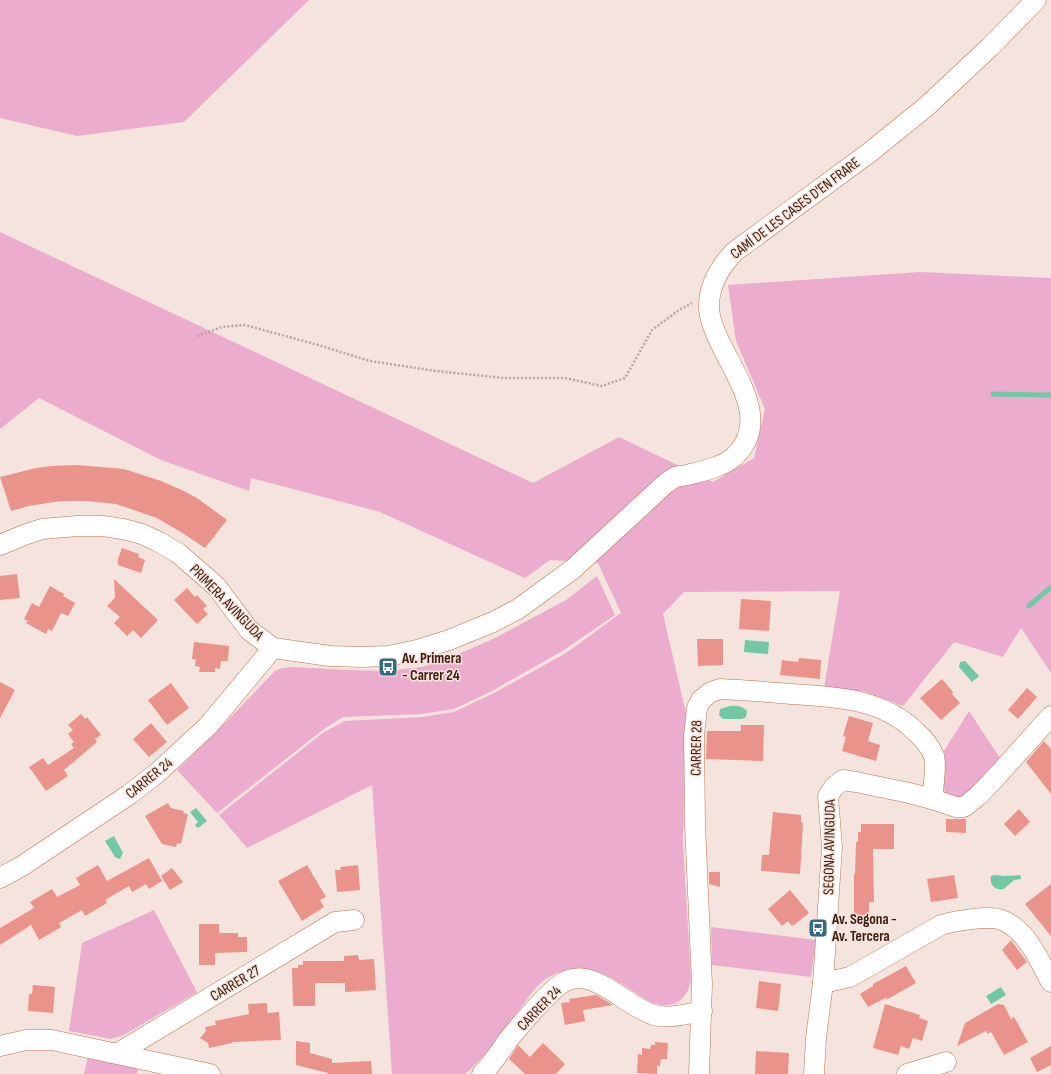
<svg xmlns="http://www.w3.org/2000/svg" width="1051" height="1074" font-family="'Sofia Sans Condensed',sans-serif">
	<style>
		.green { fill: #ecacce }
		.water { fill: #72c7a5 }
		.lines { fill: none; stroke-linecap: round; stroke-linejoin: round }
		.stream { stroke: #72c7a5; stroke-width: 5 }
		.building { fill: #ea938a }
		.street-casing { stroke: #bc724e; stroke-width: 21 }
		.path { stroke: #baa59c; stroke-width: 2.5; stroke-dasharray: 2 2; stroke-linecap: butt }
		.street { stroke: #fff; stroke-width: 20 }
		.labels { text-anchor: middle; stroke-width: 3; stroke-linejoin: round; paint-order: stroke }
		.street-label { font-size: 15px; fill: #3b1d0e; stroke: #f5e4dd }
		.poi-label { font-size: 15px; font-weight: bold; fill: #3b1d0e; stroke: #f5e4dd; text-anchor: start }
	</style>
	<rect width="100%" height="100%" fill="#f5e4dd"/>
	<g class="green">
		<polygon points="0,0 309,0 184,122 77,136 0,118"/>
		<path d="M0,232L533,483L619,437L713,482L754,458L765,409L736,341L728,285L920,272L1051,278V673L1021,628L1003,657L954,642L903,706L888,700L863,691L854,692L824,688L840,591L684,592L663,614L686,713L683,843L691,979C688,1003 669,1011 648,1001C632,991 611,974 592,970C575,966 557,971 543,981C534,988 527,1000 520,1009C503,1031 487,1056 465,1074H392L372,785L247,848L219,815L324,732L345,721L422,717L454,712L494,693L566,653L621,613L598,563L550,560L525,578L380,512L251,478L249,491L161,460L39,398L0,429Z"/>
		<polygon points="597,576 615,615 564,650 492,691 454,709 421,714 343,717 324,729 217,813 177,770 222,726 275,671 282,668 293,667 348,670 386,671 422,667 449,658 493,639 566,600"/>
		<path d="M969,711L1000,758C994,765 967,797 959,797C955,797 950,795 946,794C940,784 946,764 944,751Z"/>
		<polygon points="154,910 197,992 122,1036 111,1039 69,1031 82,943"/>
		<polygon points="711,927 816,940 811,977 712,965"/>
		<polygon points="88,1057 138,1067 137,1074 84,1074"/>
	</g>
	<g class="water">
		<polygon points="745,640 769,642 768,654 744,652"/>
		<polygon points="965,661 979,676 972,682 959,667 960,662"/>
		<path d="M730,706C737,705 743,706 747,711L746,717L742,719H723L719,715L720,709Z"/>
		<polygon points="196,808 207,821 198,828 195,825 198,822 190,812"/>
		<polygon points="114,836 123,853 120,859 115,857 105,841"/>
		<path d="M994,875L1004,876L1020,875L1021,879L1014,880L1004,889C995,891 989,885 991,876Z"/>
		<polygon points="1001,987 1006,995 991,1004 986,996"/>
	</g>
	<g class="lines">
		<g class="stream">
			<polyline points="993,394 1051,395"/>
			<polyline points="1029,606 1051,587"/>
		</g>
	</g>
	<g class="building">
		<polygon points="77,465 124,469 161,481 184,491 197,498 227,520 205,548 184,534 157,518 116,504 86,501 61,501 29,506 11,511 0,477 36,468 52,466"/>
		<polygon points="122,548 139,554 138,557 145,560 141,573 118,565 118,559"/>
		<polygon points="17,574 20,598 0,600 0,576"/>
		<polygon points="114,579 158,620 141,638 133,630 127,636 114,623 120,617 107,606 115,598"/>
		<polygon points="50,586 64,594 63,596 75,603 68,616 61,613 52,631 48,629 46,634 26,623 28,621 24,619 32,603 39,607"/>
		<polygon points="187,588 195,597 197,595 207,606 203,609 208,614 197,624 174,600"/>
		<polygon points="741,599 771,601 769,631 739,629"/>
		<polygon points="697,639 723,639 723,665 698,666"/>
		<polygon points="194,642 229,646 228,661 221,661 220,669 215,668 215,672 199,672 200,667 195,666 196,659 192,659"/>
		<polygon points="799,658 821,660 820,679 780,675 782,660 798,662"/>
		<polygon points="942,679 953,692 952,694 960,703 941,720 920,698"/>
		<polygon points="0,682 15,690 0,718"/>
		<polygon points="171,683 189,708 167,725 148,700"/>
		<polygon points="1027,688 1037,697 1018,719 1008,710"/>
		<polygon points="81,714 85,719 87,717 101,735 95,739 97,742 64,770 68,776 46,791 29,767 43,758 48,765 74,748 71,744 74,742 68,734 73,730 68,725"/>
		<polygon points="849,716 873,723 868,741 880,745 876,761 842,751 846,737 843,736"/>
		<polygon points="151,723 167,742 149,757 133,739"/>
		<polygon points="741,725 764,725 763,761 706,759 707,731 741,731"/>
		<polygon points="1044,741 1051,749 1051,794 1026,762"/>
		<polygon points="168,803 171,808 184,811 183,813 188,814 181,844 177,843 176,847 162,844 145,816"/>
		<polygon points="1019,809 1030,822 1015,836 1004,824"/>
		<polygon points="773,812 801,815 801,822 803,823 800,874 761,871 762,855 769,855"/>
		<polygon points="946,819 966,819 966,833 946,832"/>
		<polygon points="861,824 894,824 894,849 873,849 874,902 869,902 869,918 854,918 854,874 855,874 856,842 858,842 858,832 861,832"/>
		<polygon points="149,858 162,881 149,889 146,884 132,892 129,886 105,900 107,903 85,916 82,910 59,923 61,927 39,940 31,925 0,945 0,928 34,908 30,902 52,889 57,897 80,885 76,878 98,865 107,881"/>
		<polygon points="307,865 326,897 320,900 324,907 302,921 278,881"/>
		<polygon points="358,865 360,890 337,892 335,870 341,870 340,867"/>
		<polygon points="172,868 183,882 170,890 161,876"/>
		<polygon points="709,872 720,872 720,887 709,884"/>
		<polygon points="954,875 958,898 931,902 927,879"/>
		<polygon points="1051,884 1051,936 1025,904"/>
		<polygon points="790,890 809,913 794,925 794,924 792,926 788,921 782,926 768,909"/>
		<polygon points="199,924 219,924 219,933 238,933 238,937 247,937 247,952 215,953 215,965 199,965"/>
		<polygon points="1011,940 1027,962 1017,970 1002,950"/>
		<polygon points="358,955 359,960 374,959 376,990 345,992 345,983 315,983 315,1006 293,1006 292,968 298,968 298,965 303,965 303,961 344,961 344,956"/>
		<polygon points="906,966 916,983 886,1000 887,997 868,1007 860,994 873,986 873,984"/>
		<polygon points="759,981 781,984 778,1011 756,1008"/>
		<polygon points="33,985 55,987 53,1013 28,1011 29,994 32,994"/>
		<polygon points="596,995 613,1005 583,1010 585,1021 565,1025 561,1003 570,1002 569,999"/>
		<polygon points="267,1003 267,1013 279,1012 281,1040 232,1042 232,1043 209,1048 208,1043 200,1038 206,1031 205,1027 216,1025 215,1021 249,1014 248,1004"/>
		<polygon points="885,1004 920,1015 919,1018 928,1021 922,1041 913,1038 909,1049 901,1046 898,1055 873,1048"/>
		<polygon points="998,1004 1004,1005 1011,1019 1014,1017 1028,1042 1004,1055 991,1032 988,1034 986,1031 957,1046 965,1023"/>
		<polygon points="296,1041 310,1043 310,1053 332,1059 332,1063 371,1061 372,1074 328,1074 328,1073 296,1065"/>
		<polygon points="655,1042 668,1043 667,1059 661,1059 660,1066 657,1066 657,1074 637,1073 638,1054 642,1055 642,1048 650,1049 651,1045 655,1045"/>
		<polygon points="543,1043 565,1064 556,1074 525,1074 509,1059 518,1045 530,1057"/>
		<polygon points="1051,1046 1051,1065 1037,1072 1030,1058"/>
		<polygon points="756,1051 789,1053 788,1074 755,1074"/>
	</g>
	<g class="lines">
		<defs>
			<g id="street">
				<path d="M0,545L24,535L42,529L77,526H103L123,529L142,534L159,542L178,553L216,586L249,630L273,648L330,656L362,657L388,656L417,650L449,640L493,622L518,609L573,569L665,484C668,482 672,479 675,477C679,476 684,476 687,475C703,471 723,467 735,456C780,412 713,354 709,309C708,287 720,267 734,252L869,153L927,106L990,47L1036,0"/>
				<polyline points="0,878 22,866 130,794 157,773 208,726 273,648"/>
				<path d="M823,983L850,977L941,925C955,921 988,915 1002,920C1027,930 1039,960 1051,982"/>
				<polyline points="0,1046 26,1040 52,1040 210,1074"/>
				<polyline points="118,1053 335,922 354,920"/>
				<path d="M482,1074C492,1064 500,1052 508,1040C522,1023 541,1000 558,986C590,960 625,1007 654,1015C669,1019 686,1014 702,1011"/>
				<path d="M699,1074L702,984L695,824L694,736L697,708L701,700L711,692L720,689C744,690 767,692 791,694C835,697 883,698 916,732C924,739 930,746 934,756C937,765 933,789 932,799"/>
				<polyline points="814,1074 816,1038 823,983 832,847 828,796 834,787 843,780 856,782 909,793 932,799 956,807 964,807 978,796 997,776 1051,716"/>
				<polyline points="907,1074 946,1062"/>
			</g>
		</defs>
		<use href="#street" class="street-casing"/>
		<polyline class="path" points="197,336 222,327 245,325 318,345 370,361 436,371 504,378 565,378 602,386 625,378 652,330 679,310 692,303"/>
		<use href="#street" class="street"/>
	</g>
	<defs>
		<symbol id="bus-square" viewBox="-11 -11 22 22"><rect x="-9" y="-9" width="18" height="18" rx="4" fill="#306c83" stroke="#f5e4dd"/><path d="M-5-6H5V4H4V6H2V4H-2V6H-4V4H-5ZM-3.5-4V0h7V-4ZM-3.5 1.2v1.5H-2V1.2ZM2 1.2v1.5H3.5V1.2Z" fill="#fff"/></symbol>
	</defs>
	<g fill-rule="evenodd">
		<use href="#bus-square" x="377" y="656" width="22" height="22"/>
		<use href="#bus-square" x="807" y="917" width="22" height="22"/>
	</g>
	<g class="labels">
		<g class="street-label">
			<text transform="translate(795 208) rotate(-37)" y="5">CAMÍ DE LES CASES D'EN FRARE</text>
			<text transform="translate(227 602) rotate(46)" y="5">PRIMERA AVINGUDA</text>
			<text transform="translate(696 748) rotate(-89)" y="5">CARRER 28</text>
			<text transform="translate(149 778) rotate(-39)" y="5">CARRER 24</text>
			<text transform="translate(829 847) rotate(-89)" y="5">SEGONA AVINGUDA</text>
			<text transform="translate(235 983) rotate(-31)" y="5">CARRER 27</text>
			<text transform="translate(539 1008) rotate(-46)" y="5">CARRER 24</text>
		</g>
		<g class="poi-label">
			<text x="402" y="663">Av. Primera<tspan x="402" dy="17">- Carrer 24</tspan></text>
			<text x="832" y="924">Av. Segona -<tspan x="832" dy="17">Av. Tercera</tspan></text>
		</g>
	</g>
</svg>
